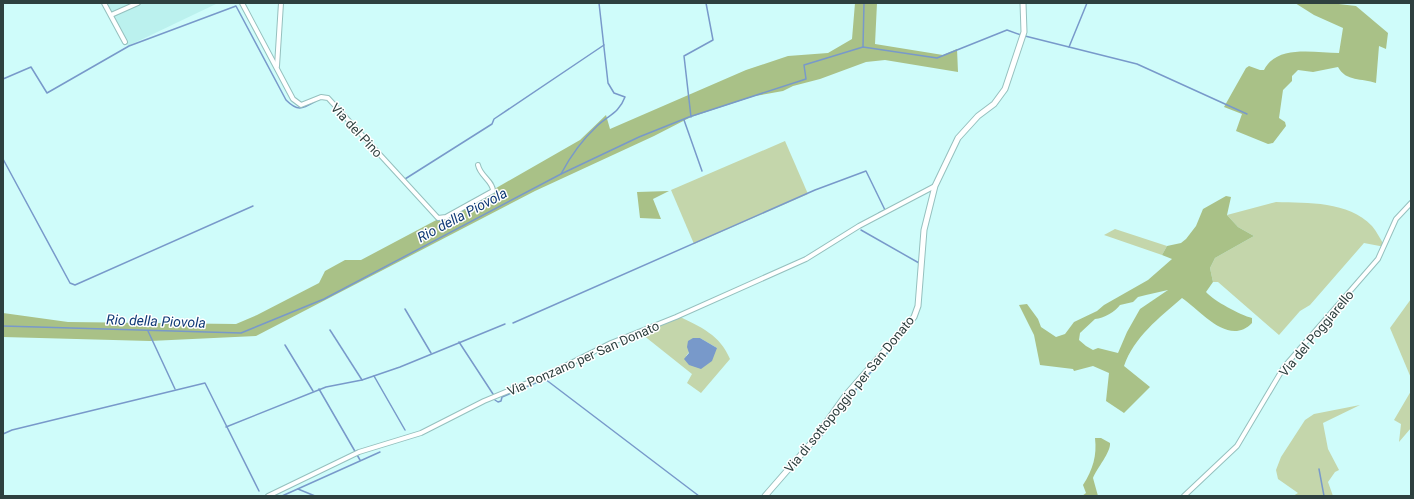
<svg xmlns="http://www.w3.org/2000/svg" width="1414" height="499" font-family="Roboto,sans-serif">
	<style>
		.built { fill: #bbf1ee }
		.green { fill: #c4d6ab; fill-rule: evenodd }
		.forest { fill: #a9c187; fill-rule: evenodd }
		.water { fill: #7899ca }
		.lines { fill: none; stroke-linecap: round; stroke-linejoin: round }
		.stream { stroke: #7899ca; stroke-width: 1.5 }
		.minor-casing { stroke: #95c0be; stroke-width: 6 }
		.tertiary-casing { stroke: #95c0be; stroke-width: 7 }
		.minor { stroke: #fff; stroke-width: 4 }
		.tertiary { stroke: #fff; stroke-width: 5 }
		.labels { text-anchor: middle; stroke-width: 3; stroke-linejoin: round; paint-order: stroke }
		.street-label { font-size: 13px; fill: #2e403f; stroke: #fff }
		.water-label { font-size: 14px; font-style: italic; fill: #0f3975; stroke: #fff }
	</style>
	<rect width="100%" height="100%" fill="#cffcfa"/>
	<polygon class="built" points="105,3 218,3 128,46"/>
	<g class="green">
		<polygon points="785,141 808,194 694,244 671,190"/>
		<path d="M1276,202C1308,203 1348,201 1372,226C1377,232 1381,240 1385,247L1364,243L1310,305L1300,311L1279,335L1218,282H1213L1210,268L1215,258L1254,236L1238,227L1227,215Z"/>
		<polygon points="1115,229 1167,246 1162,255 1104,235"/>
		<polygon points="1411,299 1411,378 1390,328"/>
		<path d="M678,316C701,327 720,335 730,359L701,393L687,383L692,374L638,331ZM700,338L717,348L686,356Z"/>
		<polygon points="1411,391 1411,428 1399,442 1401,424 1394,420"/>
		<polygon points="1360,405 1323,423 1328,449 1339,470 1335,472 1328,482 1333,496 1293,496 1298,493 1278,479 1276,470 1281,457 1305,420 1314,414"/>
	</g>
	<g class="forest">
		<polygon points="855,3 877,3 875,44 943,55 957,49 958,72 885,60 866,62 820,79 793,86 783,91 755,96 691,117 654,136 535,191 256,336 150,341 3,337 3,313 68,322 236,324 257,315 319,283 325,271 345,260 361,260 491,191 580,140 606,115 610,129 746,70 788,56 828,53 852,39"/>
		<path d="M1295,3H1330L1356,6L1388,33L1386,49L1379,46L1376,83C1362,78 1346,82 1338,67L1313,72L1298,70L1292,76V81L1283,90L1279,118L1285,122L1286,126L1273,143L1268,144L1236,131L1242,114L1224,107L1246,68L1249,66L1260,70H1264C1277,44 1315,53 1339,53L1343,28L1314,15Z"/>
		<polygon points="669,191 653,199 661,219 640,218 637,192"/>
		<path d="M1226,196L1231,197L1227,215L1238,227L1254,236L1215,258L1210,268L1213,282L1206,292C1214,301 1240,315 1252,318V323C1229,347 1201,311 1182,298C1159,318 1134,337 1124,366L1150,387L1124,413L1106,401L1109,373L1093,366L1074,371L1073,369L1040,365L1034,335L1019,305L1027,304L1038,319L1041,327L1056,337L1065,334L1074,322L1097,311L1104,305L1148,280L1172,259L1162,255L1167,246L1181,243L1186,239L1196,226L1203,209ZM1168,290L1140,309L1127,332L1118,353L1098,348L1093,350L1086,346L1079,340L1080,333L1095,319C1104,318 1115,312 1120,305L1133,302L1138,297L1146,295Z"/>
		<path d="M1095,438H1101L1110,443C1111,452 1097,468 1093,478L1098,496H1082L1086,493L1083,485C1093,469 1097,456 1095,438Z"/>
	</g>
	<polygon class="water" points="693,338 700,338 717,348 712,361 701,369 689,365 684,359 689,353 687,347 688,341"/>
	<g class="lines">
		<g class="stream">
			<polyline points="1025,36 1137,64 1247,114"/>
			<polyline points="863,47 864,3"/>
			<polyline points="1069,47 1087,3"/>
			<path d="M3,79L31,67L47,93L129,46L236,6L286,100C298,112 302,109 316,101"/>
			<polyline points="691,117 684,56 713,40 706,3"/>
			<polyline points="684,120 702,171"/>
			<polyline points="3,159 70,283 75,285 253,206"/>
			<path d="M561,174C571,155 582,140 597,126C609,115 619,113 625,97L614,93L608,83L599,3"/>
			<polyline points="405,179 492,124 494,119 604,45"/>
			<polyline points="861,230 919,263"/>
			<polyline points="405,309 431,353"/>
			<polyline points="513,323 815,190 866,171 885,210 879,213"/>
			<polyline points="3,326 241,333 324,299 561,174 639,137 689,117 806,79 804,65 863,47 937,58 1007,30 1021,35"/>
			<polyline points="330,330 362,380"/>
			<polyline points="148,331 175,389"/>
			<polyline points="459,342 493,394"/>
			<polyline points="285,345 313,391"/>
			<polyline points="374,376 405,430"/>
			<polyline points="319,389 360,460"/>
			<polyline points="495,400 498,402 501,401 502,397 545,379 699,496"/>
			<path d="M838,412C859,384 883,360 904,332"/>
			<polyline points="226,427 326,387 362,380 400,367 505,324"/>
			<polyline points="3,434 12,430 205,383 259,491"/>
			<polyline points="814,444 824,433 834,419"/>
			<polyline points="1319,469 1324,496"/>
			<polyline points="298,489 315,496"/>
			<polyline points="282,496 380,452"/>
		</g>
		<defs>
			<g id="minor">
				<polyline points="104,3 125,42"/>
				<path d="M242,3L293,99L301,105L321,97L328,98L438,218L446,217L493,191C493,181 480,176 478,165"/>
				<polyline points="111,15 138,3"/>
				<polyline points="277,66 281,3"/>
				<polyline points="268,496 359,452 421,433 484,401 547,375 611,343 676,317 806,259 859,226 935,186"/>
				<polyline points="1184,496 1237,446 1284,367 1378,259 1396,219 1411,203"/>
			</g>
			<polyline id="tertiary" points="765,496 813,441 845,396 914,317 918,306 924,230 935,186 958,138 978,116 994,104 1005,89 1024,32 1023,3"/>
		</defs>
		<use href="#minor" class="minor-casing"/>
		<use href="#tertiary" class="tertiary-casing"/>
		<use href="#minor" class="minor"/>
		<use href="#tertiary" class="tertiary"/>
	</g>
	<g class="labels">
		<g class="street-label">
			<text transform="translate(357 130) rotate(47)" y="5">Via del Pino</text>
			<text transform="translate(1316 333) rotate(-50)" y="5">Via del Poggiarello</text>
			<text transform="translate(583 358) rotate(-24)" y="5">Via Ponzano per San Donato</text>
			<text transform="translate(849 394) rotate(-51)" y="5">Via di sottopoggio per San Donato</text>
		</g>
		<g class="water-label">
			<text transform="translate(462 215) rotate(-28)" y="5">Rio della Piovola</text>
			<text transform="translate(156 321) rotate(2)" y="5">Rio della Piovola</text>
		</g>
	</g>
	<rect width="1414" height="499" fill="none" stroke="#2e403f" stroke-width="8"/>
</svg>
